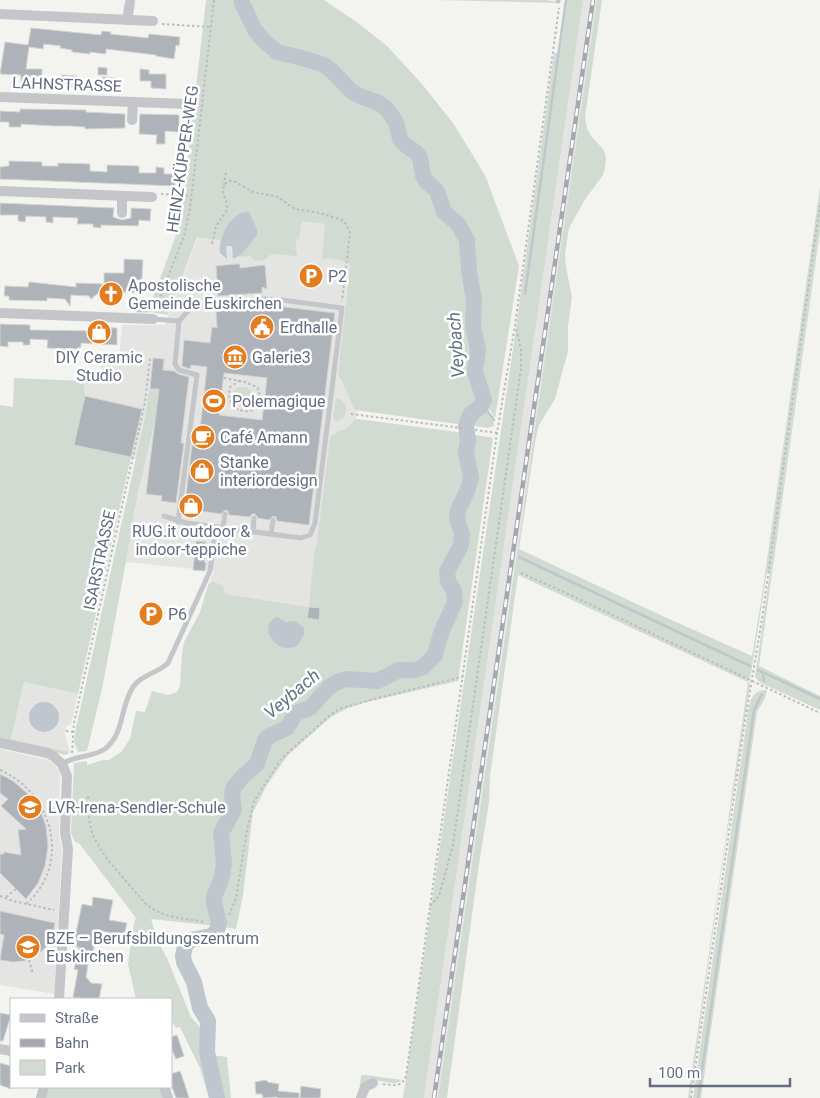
<svg xmlns="http://www.w3.org/2000/svg" width="820" height="1098" font-family="Roboto,sans-serif">
	<style>
		.built { fill: #e4e4e3 }
		.green { fill: #d2dbd1; fill-rule: evenodd }
		.water { fill: #bfc6ce }
		.lines { fill: none; stroke-linecap: round; stroke-linejoin: round }
		.stream { stroke: #bfc6ce; stroke-width: 2.5 }
		.river { stroke: #bfc6ce; stroke-width: 16 }
		.building { fill: #aeb2b9; stroke: #d4d5d3; fill-rule: evenodd }
		.path { stroke: #bbbcbf; stroke-width: 2; stroke-dasharray: 2.5 2.5; stroke-linecap: butt }
		.lane { stroke: #c4c6ca; stroke-width: 5 }
		.street { stroke: #c4c6ca; stroke-width: 10 }
		.rail-casing { stroke: #a4a7ae; stroke-width: 4.5 }
		.rail { stroke: #fff; stroke-width: 2.5; stroke-dasharray: 8; stroke-linecap: butt }
		.labels { text-anchor: middle; stroke-width: 5; stroke-linejoin: round; paint-order: stroke }
		.street-label { font-size: 16px; fill: #636c81; stroke: #fff }
		.poi-label { font-size: 16px; fill: #636c81; stroke: #fff; text-anchor: start }
		.water-label { font-size: 18px; font-style: italic; fill: #637485; stroke: #fff }
	</style>
	<rect width="100%" height="100%" fill="#f3f4ef"/>
	<g class="built">
		<polygon points="583,0 597,0 567,214 503,644 438,1098 424,1098"/>
		<polygon points="203,212 374,223 358,409 314,608 225,594 213,581 208,585 214,571 126,562 144,462 131,457 74,445 85,396 84,381 101,381 102,358 119,358 122,325 165,325 197,239"/>
		<polygon points="24,682 78,694 71,724 66,727 65,735 70,752 11,739"/>
		<polygon points="0,749 48,760 56,766 60,774 59,834 62,851 54,994 0,985"/>
	</g>
	<g class="green">
		<path d="M206,0H324L358,23L387,46L422,84L453,123L485,175L519,266L495,418L487,405L484,390L478,376L480,350L475,321L476,296L470,265V240L464,227L444,208L441,195L437,187L426,178L423,157L417,150L409,145L404,138L399,118L392,107L385,102L357,90L341,73L327,62L316,57L285,52L278,49L263,34L247,6L244,16L249,25L255,36L267,49L278,56L309,64L326,71L351,96L383,110L391,120L398,143L417,157L418,161V173L421,180L434,190L438,198L443,214L457,226L462,232L466,247L467,269L471,295V326L476,354L473,375L480,391L481,400L467,414L464,425L355,410L342,381L338,375L350,266L348,262L329,258L322,259L325,224L302,221L299,239H297L295,249L297,251V256L274,254L270,255L264,260L255,261L250,256L238,257L257,235C257,228 252,223 251,216C236,207 227,228 220,240L197,237L168,315L150,312V306L176,235L182,209Z"/>
		<polygon points="435,0 547,0 557,2 557,3"/>
		<polygon points="567,0 583,0 424,1098 403,1098 514,342 554,53 560,53"/>
		<polygon points="597,0 602,0 585,117 587,128 591,136 604,150 606,158 605,167 603,175 584,201 569,228 565,254 566,267 572,297 568,326 568,351 555,399 539,425 536,437 519,549 656,613 752,656 761,602 820,187 820,231 759,666 820,696 820,710 759,682 755,677 770,572 767,571 751,674 748,681 750,684 721,873 690,1098 688,1098 748,682 518,575 490,776 489,802 479,864 447,1098 438,1098"/>
		<polygon points="14,378 84,381 85,396 74,445 131,457 78,694 24,682 11,739 70,752 66,755 0,739 0,405 13,407"/>
		<polygon points="150,385 152,389 157,390 160,386 156,416 138,493 126,562 102,689 87,751 78,752 74,742 76,728 145,418"/>
		<path d="M239,387H246L254,394L253,402L246,408C237,407 232,400 234,390Z"/>
		<path d="M336,398C346,400 348,409 344,417L336,422L333,417Z"/>
		<polygon points="485,405 488,414 494,422 494,426 488,428 468,425 473,414"/>
		<path d="M357,419L465,433L466,440L464,454L469,476V481L455,511V518L459,532V544L445,569L446,579L453,594V606L440,632L435,651L432,657L413,666L395,669L379,678L345,677L339,678L328,684L312,704L297,711L287,719L282,727L272,731L262,738L254,760L234,780L229,787L228,794L233,807L223,821L217,835L220,869L210,902L211,911L217,923L216,926L151,919L157,940L167,958L191,1017L199,1026L203,1034L202,1048L205,1054L227,1057L231,1098H209L200,1068L180,1027L176,1028L171,1020V999H136L128,964L134,923L136,918L79,843L75,842L71,833L74,763L87,761V765L103,760H109L121,752L130,739L136,711L145,712L152,691L168,695L177,692L180,686L182,653L184,642L200,612L208,585L213,581L223,586L225,594L309,607L314,554L317,543L330,438C334,431 342,432 348,427C352,424 352,421 357,419ZM309,607L320,608L318,620L307,618Z"/>
		<path d="M470,434L493,438L458,681L367,702L348,708L331,717L288,755L267,785L253,812L243,895L236,929L223,927C223,918 217,911 218,901C221,887 229,875 228,860C228,851 222,842 224,834C226,824 234,819 238,811L236,796L240,785L245,778L261,765L271,739L289,729L293,724L297,723L299,716L315,708L332,689L346,682L379,685L401,672L426,670L432,667L437,659L446,630L458,606V595L451,574L453,568L465,546L466,533L461,513L474,482L469,454Z"/>
		<path d="M764,690H767L765,698L757,712L701,1098H693L746,726C748,713 748,691 764,690Z"/>
		<path d="M361,1075H366L402,1080C390,1090 371,1071 362,1086H360Z"/>
		<polygon points="48,1087 161,1087 165,1098 46,1098"/>
	</g>
	<g class="water">
		<path d="M249,212L257,229V235L242,254L233,259L232,246H226L227,259L220,253C218,239 228,219 241,213C244,212 246,212 249,212Z"/>
		<path d="M277,617L286,622L295,621L304,628V635L297,646C275,656 257,625 277,617Z"/>
		<circle cx="44" cy="717" r="15"/>
	</g>
	<g class="lines">
		<g class="stream">
			<polyline points="525,294 566,0"/>
			<polyline points="484,400 488,412 494,420"/>
			<polyline points="519,557 750,666"/>
			<polyline points="758,670 820,699"/>
			<polyline points="763,673 764,681"/>
			<polyline points="698,1098 754,710 762,694"/>
		</g>
		<polyline class="river" points="217,1098 207,1052 208,1021 200,1008 194,982 184,962 183,956 185,946 190,940 212,936 217,930 219,923 214,903 214,897 222,877 224,863 221,833 234,810 232,794 234,787 242,777 257,764 265,740 269,736 287,728 296,713 310,708 328,688 335,683 346,679 377,681 399,670 415,670 423,667 435,655 441,633 455,602 454,591 448,581 447,572 461,545 462,534 457,519 458,510 468,489 471,478 466,453 468,440 466,426 470,415 481,406 484,400 475,372 478,350 473,326 474,300 469,271 467,240 458,224 444,212 437,191 426,181 423,176 420,158 417,153 404,144 400,139 396,122 387,109 379,103 358,95 351,91 332,71 324,65 302,58 277,52 263,40 255,30 242,3 242,0"/>
	</g>
	<g class="building">
		<polygon points="31,28 101,35 102,31 111,32 110,34 148,38 149,34 180,37 179,46 176,45 174,59 156,56 156,55 106,49 106,54 90,52 90,54 72,52 72,50 60,48 61,46 44,44 43,49 29,47 26,69 42,69 42,77 30,76 29,86 21,85 21,75 0,74 5,42 28,45"/>
		<polygon points="98,67 107,68 107,75 98,75"/>
		<polygon points="140,69 149,70 149,74 166,74 166,89 151,88 151,81 140,81"/>
		<polygon points="62,75 77,76 76,88 61,87"/>
		<polygon points="102,77 117,78 116,89 102,88"/>
		<polygon points="20,109 86,110 86,112 125,114 125,128 85,129 85,127 71,126 54,126 21,124 21,127 9,127 9,122 0,122 0,111 20,112"/>
		<polygon points="140,114 179,115 179,132 165,131 165,144 156,144 157,135 139,134"/>
		<polygon points="9,161 42,162 42,166 58,166 58,163 90,164 90,171 107,172 107,165 139,166 139,173 156,173 156,167 164,168 164,174 176,174 175,186 0,179 0,167 9,166"/>
		<polygon points="0,203 114,208 113,217 122,220 131,218 131,208 151,209 150,221 139,220 138,226 101,225 101,228 93,227 93,224 77,224 78,218 53,217 53,223 46,222 46,217 26,216 25,222 18,221 18,215 0,215"/>
		<polygon points="124,259 143,260 141,293 118,292 118,302 115,304 106,304 104,301 105,287 91,299 89,296 71,295 70,306 65,299 47,298 47,301 9,300 9,296 4,296 5,286 28,287 29,282 76,287 76,283 104,284 104,273 124,273"/>
		<polygon points="235,264 240,264 240,268 265,265 267,289 262,287 262,293 218,296 216,266"/>
		<polygon points="138,300 150,300 150,312 137,312"/>
		<path d="M276,306L335,313L309,525L277,521L276,517L273,516L269,520L258,518L255,514H252L250,517L229,515L228,511L225,510L221,514L187,509L188,505L185,504L192,445H195L196,438H199L207,367L191,365L190,369L182,366L184,340L210,343L212,327L217,328L216,311ZM224,373L267,378L262,420L219,415Z"/>
		<polygon points="0,324 30,325 30,330 33,330 94,331 94,327 117,328 117,345 81,343 81,347 76,349 47,348 48,340 30,339 30,345 23,345 23,342 8,342 8,347 0,346"/>
		<polygon points="153,358 164,359 163,370 174,371 178,374 189,377 181,443 184,443 176,503 161,501 162,496 146,494 159,389 150,389"/>
		<polygon points="85,396 142,409 131,457 74,445"/>
		<polygon points="196,541 206,542 204,562 206,563 205,571 193,570"/>
		<polygon points="309,607 320,608 319,620 307,618"/>
		<polygon points="0,774 13,781 28,794 40,810 46,826 48,846 45,866 38,883 26,899 0,873 0,854 4,854 4,852 21,855 18,830 26,829 1,806 8,799 0,793"/>
		<polygon points="93,897 113,900 109,920 127,923 123,939 111,937 111,933 97,930 92,958 89,958 86,977 91,983 102,984 99,999 87,999 73,997 78,970 74,969 79,947 76,947 77,939 75,938 82,904 92,906"/>
		<polygon points="0,911 55,923 52,937 47,946 36,956 24,961 13,962 0,960 4,935 0,934"/>
		<polygon points="0,1013 11,1015 3,1041 0,1041"/>
		<polygon points="177,1035 184,1056 176,1059 171,1048 171,1037"/>
		<polygon points="0,1063 11,1066 11,1089 0,1085"/>
		<polygon points="180,1071 185,1085 189,1098 176,1098 171,1084 171,1074"/>
		<polygon points="267,1080 267,1082 279,1084 278,1091 299,1093 299,1098 277,1098 277,1097 263,1098 262,1094 256,1094 255,1082"/>
		<polygon points="301,1086 321,1089 320,1098 300,1098"/>
	</g>
	<g class="lines">
		<g class="path">
			<polyline points="162,24 211,27"/>
			<polyline points="224,185 226,172"/>
			<polyline points="161,194 191,196"/>
			<polyline points="212,244 216,226 227,210 227,204 223,192 224,185 229,181 236,182 253,192 278,197 295,209 320,213 342,220 346,224 350,233 342,301"/>
			<polyline points="155,310 184,236 190,209 214,0"/>
			<path d="M224,378L245,382L257,387C262,396 260,405 251,411C236,413 226,403 230,387L239,381"/>
			<polyline points="351,414 462,428"/>
			<polyline points="475,430 497,433"/>
			<polyline points="521,573 564,592 820,713"/>
			<polyline points="66,731 73,732"/>
			<polyline points="72,753 74,723 145,402 150,358"/>
			<path d="M0,770C53,793 72,864 26,904"/>
			<path d="M88,796C88,810 88,822 93,835C102,857 129,884 145,903C161,918 183,918 204,922"/>
			<polyline points="0,896 13,901 54,910"/>
			<polyline points="6,897 16,889"/>
			<polyline points="430,906 439,896 453,845 521,368 521,349 516,327"/>
			<polyline points="229,915 236,899 247,830 254,801 282,758 328,717 339,709 378,698 462,677"/>
			<polyline points="29,960 33,974"/>
			<path d="M383,1084C393,1085 402,1088 406,1076L497,433L515,325L559,8"/>
			<polyline points="691,1098 744,727 762,619 820,204"/>
		</g>
		<g class="lane">
			<polyline points="558,1 558,0"/>
			<polyline points="153,319 179,321 190,309 198,306 265,299 282,300 342,308 315,523 310,535 301,538 186,523 164,516"/>
			<polyline points="178,522 197,375 179,370 175,364 179,321"/>
			<polyline points="223,528 225,514"/>
			<polyline points="253,532 254,518"/>
			<polyline points="271,534 273,520"/>
			<path d="M62,764C75,755 91,758 105,749C125,733 120,706 133,687C141,675 158,673 168,663L210,571L216,527"/>
		</g>
		<g class="street">
			<polyline points="0,14 153,21"/>
			<polyline points="127,20 130,2"/>
			<polyline points="0,97 188,104"/>
			<polyline points="132,120 133,102"/>
			<polyline points="0,191 152,197"/>
			<polyline points="122,213 122,196"/>
			<polyline points="0,313 153,319"/>
			<polyline points="0,743 47,753 53,756 62,764 67,776 65,832 68,849 59,999"/>
			<polyline points="0,1049 11,1051"/>
			<polyline points="164,1087 168,1098"/>
			<polyline points="41,1098 44,1087"/>
			<polyline points="361,1098 365,1087 373,1083"/>
		</g>
		<defs>
			<polyline id="rail" points="434,1098 593,0"/>
		</defs>
		<use href="#rail" class="rail-casing"/>
		<use href="#rail" class="rail"/>
	</g>
	<defs>
		<symbol id="parking-disc" viewBox="-11 -11 22 22"><circle r="9.5" fill="#e37d20" stroke="#fff"/><path d="M-3.5-5.5H1a3.5 3.5 0 0 1 0 7H-1V5.5H-3.5ZM-1-3.4V-.6H.8a1.4 1.4 0 0 0 0-2.8Z" fill="#fff"/></symbol>
		<symbol id="church-disc" viewBox="-11 -11 22 22"><circle r="9.5" fill="#e37d20" stroke="#fff"/><path d="M-1.2-6h2.4v3.5h3.3v2.4h-3.3V6h-2.4V-.1h-3.3v-2.4h3.3Z" fill="#fff"/></symbol>
		<symbol id="civic-disc" viewBox="-11 -11 22 22"><circle r="9.5" fill="#e37d20" stroke="#fff"/><path d="M-.6-6.5H3V-4.5H.6V-3L4-1V1h2V6H-6V1h2V-1L-.6-3ZM-1.2 2.5V6h2.4V2.5Z" fill="#fff"/></symbol>
		<symbol id="shop-disc" viewBox="-11 -11 22 22"><circle r="9.5" fill="#e37d20" stroke="#fff"/><path d="M-5-2.5h2.3a2.7 3.5 0 0 1 5.4 0H5L5.5 6h-11ZM-1.5-2.5h3a1.5 2.3 0 0 0-3 0Z" fill="#fff"/></symbol>
		<symbol id="museum-disc" viewBox="-11 -11 22 22"><circle r="9.5" fill="#e37d20" stroke="#fff"/><path d="M0-6L6-3V-2H-6V-3ZM-5-1h2V3h-2ZM-1-1h2V3h-2ZM3-1h2V3H3ZM-6 4H6V6H-6Z" fill="#fff"/></symbol>
		<symbol id="stadium-disc" viewBox="-11 -11 22 22"><circle r="9.5" fill="#e37d20" stroke="#fff"/><path d="M0-5a6.5 5 0 1 0 0 10a6.5 5 0 1 0 0-10ZM-3.5-1.8h7v3.6h-7Z" fill="#fff"/></symbol>
		<symbol id="cafe-disc" viewBox="-11 -11 22 22"><circle r="9.5" fill="#e37d20" stroke="#fff"/><path d="M-5.5-4.5H6V0H3Q3 3.5 0 3.5H-2.5Q-5.5 3.5-5.5 0ZM3-3.2v2h1.7v-2ZM-6 4.5H4V6H-6Z" fill="#fff"/></symbol>
		<symbol id="school-disc" viewBox="-11 -11 22 22"><circle r="9.5" fill="#e37d20" stroke="#fff"/><path d="M0-5L7-2L0 1L-7-2ZM-4 1L0 2.5L4 1V4Q0 6-4 4Z" fill="#fff"/></symbol>
		<symbol id="university-disc" viewBox="-11 -11 22 22"><circle r="9.5" fill="#e37d20" stroke="#fff"/><path d="M0-5L7-2L0 1L-7-2ZM-4 1L0 2.5L4 1V4Q0 6-4 4Z" fill="#fff"/></symbol>
	</defs>
	<g fill-rule="evenodd">
		<use href="#parking-disc" x="297" y="262" width="28" height="28"/>
		<use href="#church-disc" x="97" y="280" width="28" height="28"/>
		<use href="#civic-disc" x="248" y="313" width="28" height="28"/>
		<use href="#shop-disc" x="85" y="318" width="28" height="28"/>
		<use href="#museum-disc" x="221" y="343" width="28" height="28"/>
		<use href="#stadium-disc" x="200" y="387" width="28" height="28"/>
		<use href="#cafe-disc" x="189" y="423" width="28" height="28"/>
		<use href="#shop-disc" x="188" y="457" width="28" height="28"/>
		<use href="#shop-disc" x="177" y="492" width="28" height="28"/>
		<use href="#parking-disc" x="137" y="600" width="28" height="28"/>
		<use href="#school-disc" x="16" y="793" width="28" height="28"/>
		<use href="#university-disc" x="14" y="933" width="28" height="28"/>
	</g>
	<g class="labels">
		<g class="street-label">
			<text transform="translate(67 84) rotate(2)" y="6">LAHNSTRASSE</text>
			<text transform="translate(182 159) rotate(-82)" y="6">HEINZ-KÜPPER-WEG</text>
			<text transform="translate(99 560) rotate(-78)" y="6">ISARSTRASSE</text>
		</g>
		<g class="poi-label">
			<text x="328" y="282">P2</text>
			<text x="128" y="291">Apostolische<tspan x="128" dy="18">Gemeinde Euskirchen</tspan></text>
			<text x="280" y="333">Erdhalle</text>
			<text x="99" y="363" text-anchor="middle">DIY Ceramic<tspan x="99" dy="18">Studio</tspan></text>
			<text x="252" y="363">Galerie3</text>
			<text x="232" y="407">Polemagique</text>
			<text x="220" y="443">Café Amann</text>
			<text x="220" y="468">Stanke<tspan x="220" dy="18">interiordesign</tspan></text>
			<text x="191" y="537" text-anchor="middle">RUG.it outdoor &amp;<tspan x="191" dy="18">indoor-teppiche</tspan></text>
			<text x="168" y="620">P6</text>
			<text x="48" y="813">LVR-Irena-Sendler-Schule</text>
			<text x="46" y="944">BZE – Berufsbildungszentrum<tspan x="46" dy="18">Euskirchen</tspan></text>
		</g>
		<g class="water-label">
			<text transform="translate(456 345) rotate(-94)" y="6">Veybach</text>
			<text transform="translate(292 694) rotate(-40)" y="6">Veybach</text>
		</g>
	</g>
	<rect x="10" y="998" width="162" height="90" fill="#ffffff" stroke="#c1c4cd"/>
	<rect x="20" y="1014" width="25" height="8" fill="#c4c6ca" stroke="#c1c4cd"/>
	<text x="55" y="1023" font-size="15" fill="#636c81">Straße</text>
	<rect x="20" y="1039" width="25" height="8" fill="#a4a7ae" stroke="#c1c4cd"/>
	<text x="55" y="1048" font-size="15" fill="#636c81">Bahn</text>
	<rect x="20" y="1060" width="25" height="15" fill="#d2dbd1" stroke="#c1c4cd"/>
	<text x="55" y="1073" font-size="15" fill="#636c81">Park</text>
	<path d="M650 1078v8h140v-8" fill="none" stroke="#636c81" stroke-width="2.5"/>
	<text x="658" y="1078" font-size="15" fill="#636c81" stroke="#ffffff" stroke-width="4" paint-order="stroke">100 m</text>
</svg>
